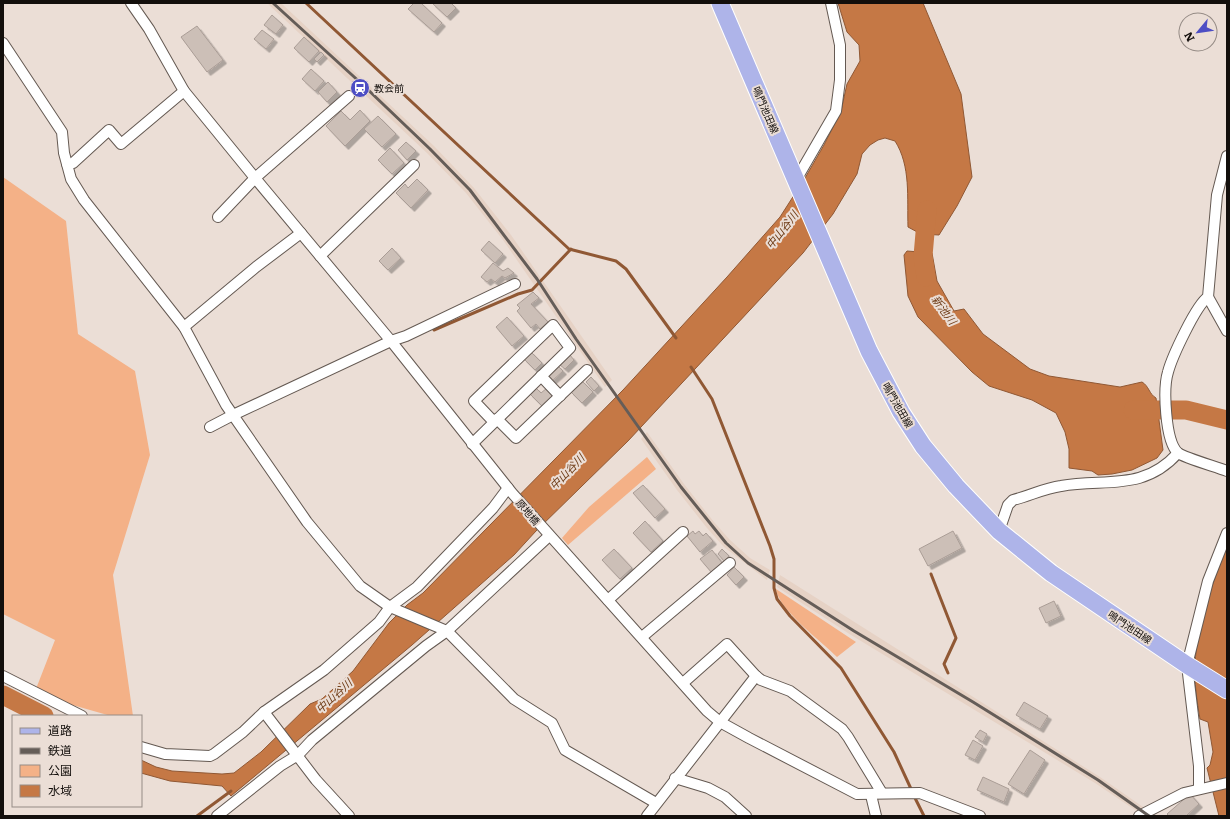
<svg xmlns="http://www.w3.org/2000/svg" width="1230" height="819" font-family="Literata,'Noto Sans JP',serif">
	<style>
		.built { fill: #e6d2c5 }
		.green { fill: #f4b187 }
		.water { fill: #c57845; stroke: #905834 }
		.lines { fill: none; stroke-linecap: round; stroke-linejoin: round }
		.stream { stroke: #905834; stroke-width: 3 }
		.river { stroke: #c57845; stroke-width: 19 }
		.building { fill: #ccbfb7; stroke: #aa9d96; filter: url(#shadow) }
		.minor-casing { stroke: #645952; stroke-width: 12 }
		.primary-casing { stroke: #fff; stroke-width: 19 }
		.minor { stroke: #fff; stroke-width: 10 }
		.primary { stroke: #aeb4e9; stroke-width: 17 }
		.rail { stroke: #655d58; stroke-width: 3 }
		.labels { text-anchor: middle; stroke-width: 4; stroke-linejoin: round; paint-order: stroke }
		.poi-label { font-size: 10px; fill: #130f0c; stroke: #ebded6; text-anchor: start }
		.street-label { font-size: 10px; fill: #130f0c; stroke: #ebded6 }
		.water-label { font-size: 11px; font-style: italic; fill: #6d3a14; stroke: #ebded6 }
	</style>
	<defs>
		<filter id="shadow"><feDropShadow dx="3.5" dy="3.5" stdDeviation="0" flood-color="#0004"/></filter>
	</defs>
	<rect width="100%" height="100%" fill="#ebded6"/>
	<g class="built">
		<polygon points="267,3 281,3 434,146 474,188 511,235 612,380 605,387 503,240 466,193 427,153"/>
		<polygon points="647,432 684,484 714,522 730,540 750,558 770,570 767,580 724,547 707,528 677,490 641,439"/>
		<polygon points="780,575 1100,777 1156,816 1144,816 1095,783 851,635 777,587"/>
	</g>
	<g class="green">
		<polygon points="3,177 66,221 78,334 135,371 150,455 113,575 133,716 111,716 34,694 55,640 3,614"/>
		<polygon points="647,457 656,469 568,545 562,538 589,507"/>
		<path d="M776,589L856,642L837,657C822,642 778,609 776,589Z"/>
	</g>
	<g class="water">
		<path d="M838,3H923L961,94L972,177L957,206L939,235L921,234L908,227C907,198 911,166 895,141L885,138L878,140L870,145L862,154L857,174L833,214L803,253L628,441L536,531L514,555L412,645L231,796L222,786L170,781L141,773V760L156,767L172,771L222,774L234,773L261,752L310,704L322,699L353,671L389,623L407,605L423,593L623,390L727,277L780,217L805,178L824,145L841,111L847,84L860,61L859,45L847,32Z"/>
		<path d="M907,251L932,253L937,281L954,311L964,309L983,334L1030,369L1049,376L1120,387L1142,382C1149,386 1149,394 1156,398L1163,450L1157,458L1132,470L1112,474L1098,475L1092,471L1069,468V449L1065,432L1056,413L1032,400L989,386L972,372L918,317L908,296L904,255Z"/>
		<path d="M1227,545V816H1219L1207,768L1210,765L1213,752L1208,722L1200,719C1197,701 1194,682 1195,664C1197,623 1213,583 1227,545Z"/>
	</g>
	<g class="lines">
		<g class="stream">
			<polyline points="306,3 569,249 616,261 626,269 676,338"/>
			<polyline points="434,330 518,294 532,290 571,249"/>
			<polyline points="691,367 712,399 770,546 774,559 774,588 777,599 790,616 841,668 894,752 912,791"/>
			<polyline points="931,574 956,638 944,664 948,673"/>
			<polyline points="914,796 924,816"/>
			<polyline points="197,816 231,791"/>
		</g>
		<g class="river">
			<polyline points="926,277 923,256 927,210"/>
			<polyline points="1133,410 1186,410 1227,420"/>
			<polyline points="3,695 44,716"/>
		</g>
	</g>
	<g class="building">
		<polygon points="414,3 421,3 442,23 434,32 408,9"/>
		<polygon points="432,3 451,3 456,8 447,17"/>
		<polygon points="272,15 283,25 276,34 264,25"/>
		<polygon points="197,26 223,60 207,72 181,37"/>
		<polygon points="262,30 274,39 266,49 254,39"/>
		<polygon points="304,37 319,51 309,62 294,48"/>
		<polygon points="321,52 324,55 317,62 314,59"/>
		<polygon points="311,69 324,81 315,91 302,79"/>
		<polygon points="328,82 337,92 327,102 318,92"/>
		<polygon points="360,110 370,121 345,146 326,126 341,111 350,120"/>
		<polygon points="378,116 396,134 382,147 364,129"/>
		<polygon points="406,142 416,151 407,160 398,150"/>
		<polygon points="390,148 404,163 392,174 378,160"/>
		<polygon points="417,179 428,190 411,208 396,193 405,184 408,188"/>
		<polygon points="489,241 503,254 495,263 481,250"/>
		<polygon points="392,248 401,258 388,270 379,261"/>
		<polygon points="493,263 503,271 508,268 514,273 505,278 502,276 495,282 491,279 487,282 481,277"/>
		<polygon points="533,292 539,298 531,304 548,322 540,329 536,324 531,328 517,311 520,308 517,305"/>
		<polygon points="507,317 524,336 512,346 496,327"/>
		<polygon points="530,351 542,363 535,370 523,358"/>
		<polygon points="570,355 574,360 565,369 560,365"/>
		<polygon points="557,365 563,371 552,381 547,375"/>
		<polygon points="591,377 599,386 594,391 586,382"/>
		<polygon points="581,380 593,392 582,403 570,391"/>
		<polygon points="535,387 541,393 547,388 554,395 542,406 529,393"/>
		<polygon points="643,485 665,509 655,518 633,493"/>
		<polygon points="645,521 663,541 651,552 633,533"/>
		<polygon points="693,531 695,534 699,531 703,536 706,533 713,541 700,552 687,536"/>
		<polygon points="953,531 962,548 928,566 919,549"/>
		<polygon points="614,549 632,568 620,579 602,560"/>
		<polygon points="722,549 729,556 724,561 718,554"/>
		<polygon points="712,550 723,564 712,573 700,559"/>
		<polygon points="734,567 744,577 736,585 727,575"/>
		<polygon points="1054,601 1061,616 1046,623 1039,608"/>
		<polygon points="1024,702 1048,716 1040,729 1016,715"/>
		<polygon points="980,730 987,734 983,742 975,737"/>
		<polygon points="973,740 983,746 975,760 965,755"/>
		<polygon points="1030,750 1045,760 1024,794 1008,784"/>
		<polygon points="983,777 1009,789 1004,802 977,790"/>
		<polygon points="1190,794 1199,804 1186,816 1169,816 1167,814"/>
	</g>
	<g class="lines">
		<defs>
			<g id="minor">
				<polyline points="131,3 149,29 184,91 255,178 391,341 512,493 707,711 720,722 749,738 857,794 920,793 980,816"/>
				<polyline points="3,43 62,132 64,153 71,179 84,200 184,327 226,405 307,522 360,586 390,607 447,631 514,699 552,723 565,750 656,803"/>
				<path d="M1227,156L1217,195L1208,297C1196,305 1172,357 1168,372C1163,388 1165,441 1178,453C1185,458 1217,467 1227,471"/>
				<polyline points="67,164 73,163 109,130 121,144 184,91"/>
				<polyline points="796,180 836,111 840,80 840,45 831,3"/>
				<polyline points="218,217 255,178 349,96"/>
				<polyline points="320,256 414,165"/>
				<polyline points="1208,297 1227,331"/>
				<polyline points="184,327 256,267 301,233"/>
				<polyline points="541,376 560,396"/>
				<polyline points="497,419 516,438 587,370"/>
				<polyline points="210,427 233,415 391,341 406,336 515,284"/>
				<polyline points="472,444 570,348 553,325 474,401 494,422"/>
				<path d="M999,531L1008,505L1013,500C1029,496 1045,488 1061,486C1105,478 1143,492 1178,453"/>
				<polyline points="608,600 683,532"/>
				<polyline points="642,637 730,563"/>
				<polyline points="3,676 82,716"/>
				<polyline points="683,683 727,644 756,676 761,680 790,691 842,729 848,737 882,793"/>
				<polyline points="264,712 316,780 349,816"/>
				<polyline points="141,747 165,754 210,756 214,754 243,732 264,712 324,670 379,622 390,607 417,587 493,508 508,488"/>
				<polyline points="675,778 708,788 725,797 746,816"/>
				<polyline points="1199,789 1199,766 1187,665 1208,581 1227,533"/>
				<polyline points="871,795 876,816"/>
				<polyline points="217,816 280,766 298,755 312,740 426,646 447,631 549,536"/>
				<polyline points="647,816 756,676"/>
				<polyline points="1139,816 1184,793 1227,783"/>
			</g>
			<polyline id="primary" points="720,3 869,351 901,412 923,446 956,486 999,531 1051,573 1187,665 1227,690"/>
		</defs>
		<use href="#minor" class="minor-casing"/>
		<use href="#primary" class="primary-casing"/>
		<use href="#minor" class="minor"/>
		<use href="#primary" class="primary"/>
		<polyline class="rail" points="273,3 363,85 430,149 470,190 537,279 576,339 681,487 726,543 748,563 854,631 973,702 1098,780 1149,816"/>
	</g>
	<defs>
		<symbol id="station-disc" viewBox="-11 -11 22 22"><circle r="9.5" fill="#4d4ec4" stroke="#ebded6"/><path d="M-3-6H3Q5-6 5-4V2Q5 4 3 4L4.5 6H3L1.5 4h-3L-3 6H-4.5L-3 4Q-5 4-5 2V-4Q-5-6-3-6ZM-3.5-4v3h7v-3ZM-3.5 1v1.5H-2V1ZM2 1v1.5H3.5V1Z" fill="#fff"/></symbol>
	</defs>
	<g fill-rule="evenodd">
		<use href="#station-disc" x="349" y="77" width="22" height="22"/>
	</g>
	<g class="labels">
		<g class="poi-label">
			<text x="374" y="92">教会前</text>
		</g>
		<g class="street-label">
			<text transform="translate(766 110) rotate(67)" y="4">鳴門池田線</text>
			<text transform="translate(898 405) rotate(60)" y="4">鳴門池田線</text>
			<text transform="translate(528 512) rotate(49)" y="4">原地橋</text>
			<text transform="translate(1130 627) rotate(34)" y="4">鳴門池田線</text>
		</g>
		<g class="water-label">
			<text transform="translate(782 230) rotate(-52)" y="4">中山谷川</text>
			<text transform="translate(944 310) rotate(53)" y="4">新池川</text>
			<text transform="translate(567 472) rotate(-46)" y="4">中山谷川</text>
			<text transform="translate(334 696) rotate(-42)" y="4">中山谷川</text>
		</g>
	</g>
	<rect width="1230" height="819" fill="none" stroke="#130f0c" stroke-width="8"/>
	<rect x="12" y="715" width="130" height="92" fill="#ebded6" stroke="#958b85"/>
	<rect x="20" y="728" width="20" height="6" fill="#aeb4e9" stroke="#958b85"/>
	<text x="48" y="735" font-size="12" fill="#130f0c">道路</text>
	<rect x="20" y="748" width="20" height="6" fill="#655d58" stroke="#958b85"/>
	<text x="48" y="755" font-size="12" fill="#130f0c">鉄道</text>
	<rect x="20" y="765" width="20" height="12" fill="#f4b187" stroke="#958b85"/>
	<text x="48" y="775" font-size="12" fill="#130f0c">公園</text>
	<rect x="20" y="785" width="20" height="12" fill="#c57845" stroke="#958b85"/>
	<text x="48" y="795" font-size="12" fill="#130f0c">水域</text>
	<g transform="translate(1198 32) rotate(241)"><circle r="19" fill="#ebded6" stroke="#958b85"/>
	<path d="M0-3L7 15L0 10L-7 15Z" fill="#4d4ec4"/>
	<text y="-6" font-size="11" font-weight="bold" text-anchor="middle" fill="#130f0c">N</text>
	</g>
</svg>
